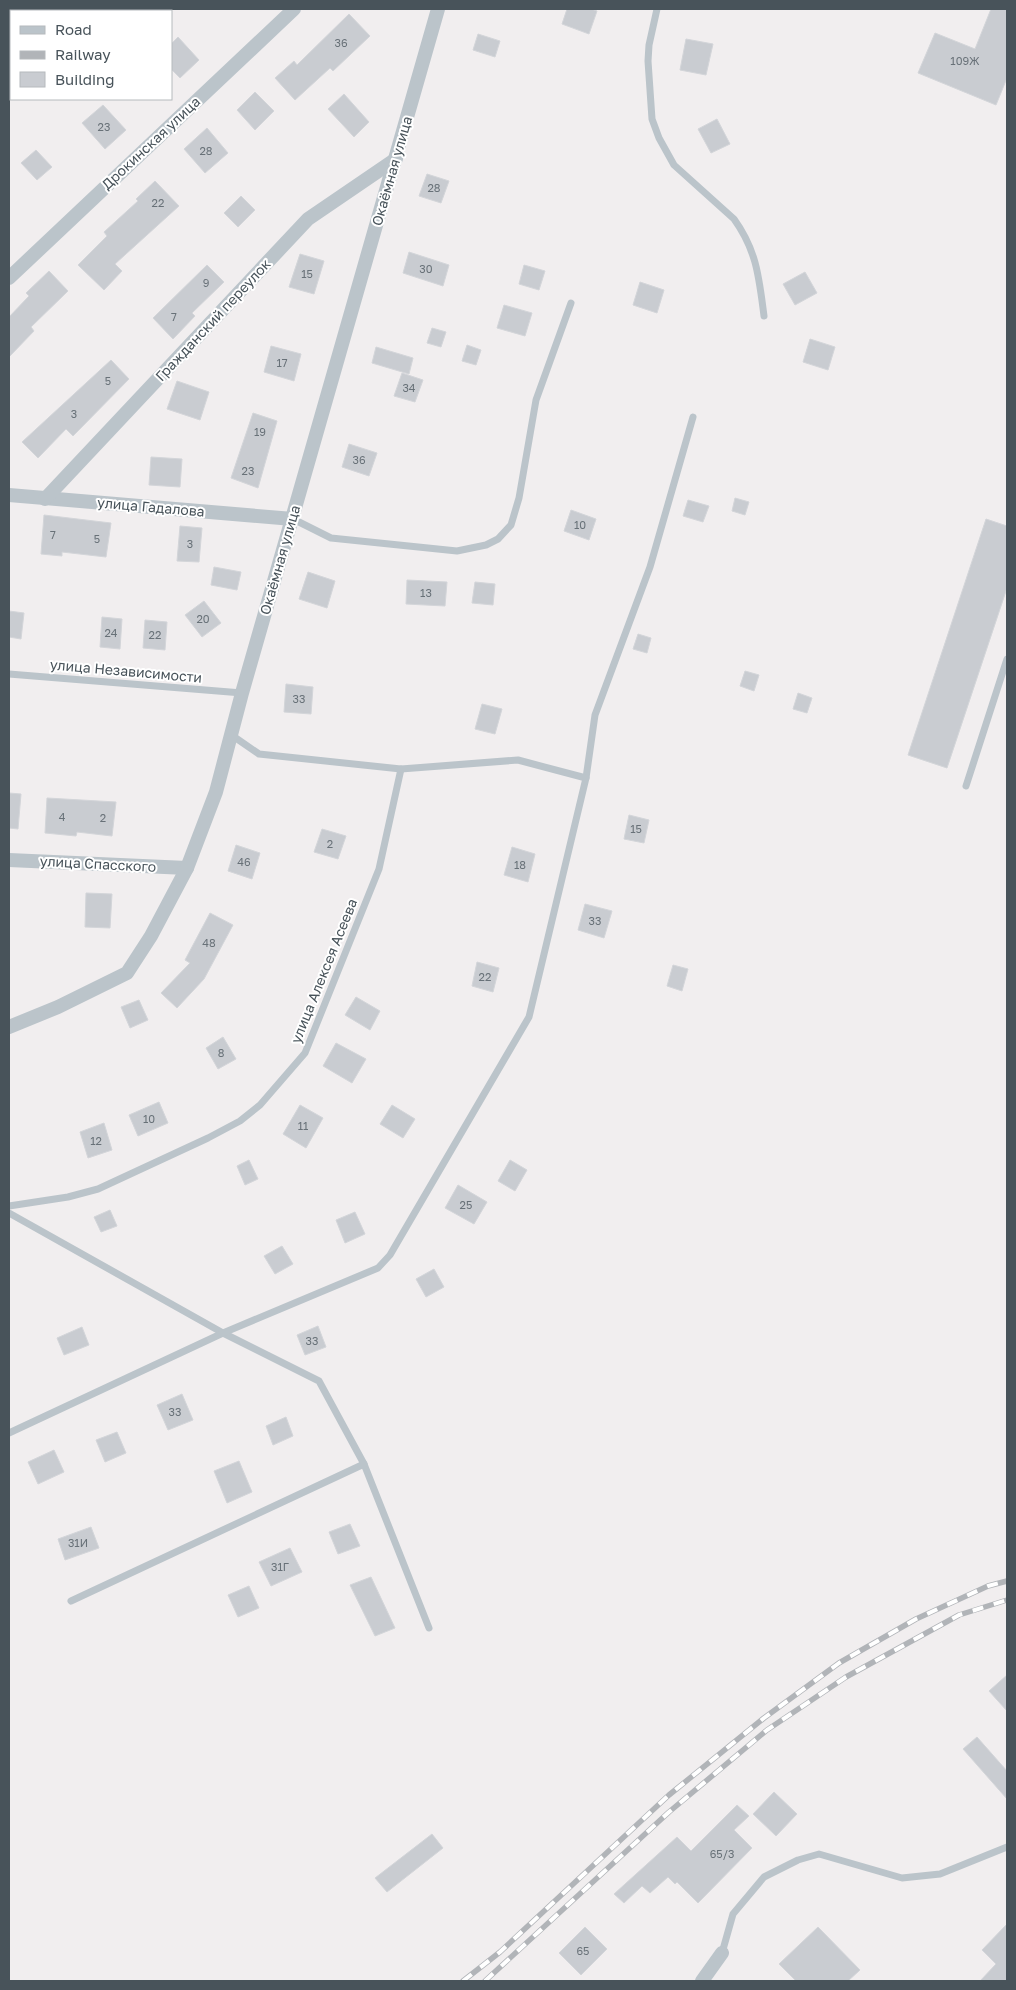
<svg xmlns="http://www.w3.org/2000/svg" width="1016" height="1990" font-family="'Golos Text',sans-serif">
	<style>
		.building { fill: #c9ccd1; stroke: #d3d5d9 }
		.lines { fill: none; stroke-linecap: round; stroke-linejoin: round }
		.lane { stroke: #bbc4ca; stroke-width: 7 }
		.street { stroke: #bbc4ca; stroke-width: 14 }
		.rail-casing { stroke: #b1b4b8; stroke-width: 5.5 }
		.rail { stroke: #fff; stroke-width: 4; stroke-dasharray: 11; stroke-linecap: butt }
		.labels { text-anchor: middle; stroke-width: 4; stroke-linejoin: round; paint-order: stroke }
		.number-label { font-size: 11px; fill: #687178 }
		.street-label { font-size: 14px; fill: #48535a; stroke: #fff }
	</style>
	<rect width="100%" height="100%" fill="#f1eeef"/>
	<g class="building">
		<polygon points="567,9 591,9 597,11 589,34 562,24"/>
		<polygon points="991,9 1007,9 1007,78 996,105 918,73 935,33 975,49"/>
		<polygon points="349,14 370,36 333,71 330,68 295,100 275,78 294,61 297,65"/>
		<polygon points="478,34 500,41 495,57 473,50"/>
		<polygon points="178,37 199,60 180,78 171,69 171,44"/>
		<polygon points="686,39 713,44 706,75 680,70"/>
		<polygon points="255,92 274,111 255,130 237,110"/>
		<polygon points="344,94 369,122 354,137 328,109"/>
		<polygon points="103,105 126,130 105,149 82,123"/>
		<polygon points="717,119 730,144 711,153 698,129"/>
		<polygon points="207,128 228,153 205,173 184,149"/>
		<polygon points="36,150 52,167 37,180 21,163"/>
		<polygon points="427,174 449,181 441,203 419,196"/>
		<polygon points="155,181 179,206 115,264 122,271 104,290 78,265 107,236 104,232 138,201 136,199"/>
		<polygon points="241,196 255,210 238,227 224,213"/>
		<polygon points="409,252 449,265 443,286 403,273"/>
		<polygon points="300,254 324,261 314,294 289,287"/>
		<polygon points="207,265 224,282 192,313 195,316 173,339 153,318"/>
		<polygon points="524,265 545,271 539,290 519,284"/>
		<polygon points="49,271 68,291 31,327 34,331 9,357 9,317 29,296 26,293"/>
		<polygon points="805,272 817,293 795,305 783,284"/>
		<polygon points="640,282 664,290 657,313 633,305"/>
		<polygon points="504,305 532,313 525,336 497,328"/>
		<polygon points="432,328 446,332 441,347 427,343"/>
		<polygon points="810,339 835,347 828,370 803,362"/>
		<polygon points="467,345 481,350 476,365 462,361"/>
		<polygon points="271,346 301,354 294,381 264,372"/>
		<polygon points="376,347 413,358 409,374 372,363"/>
		<polygon points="111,360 129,379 73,436 66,429 38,458 22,442"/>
		<polygon points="402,373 423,380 415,402 394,396"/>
		<polygon points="177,381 209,392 200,420 167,409"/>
		<polygon points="253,413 277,421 258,488 231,478"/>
		<polygon points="349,444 377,453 369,476 342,467"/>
		<polygon points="151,457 182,459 180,487 149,485"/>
		<polygon points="735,498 749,502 745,515 732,511"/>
		<polygon points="688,500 709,506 703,522 683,516"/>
		<polygon points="571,510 596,519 589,540 564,531"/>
		<polygon points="44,515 111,523 106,557 62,552 62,556 41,554"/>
		<polygon points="986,519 1007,526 1007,588 947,768 908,755"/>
		<polygon points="180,526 202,528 199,562 177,561"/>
		<polygon points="214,567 241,572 237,590 211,585"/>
		<polygon points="308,572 335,581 327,608 299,599"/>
		<polygon points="407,580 447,582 445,606 406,604"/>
		<polygon points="475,582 495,584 493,605 472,603"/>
		<polygon points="204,601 221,623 202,637 185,615"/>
		<polygon points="9,611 24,613 21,639 9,637"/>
		<polygon points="102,617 122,619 120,649 100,647"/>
		<polygon points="145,620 167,622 165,650 143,648"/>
		<polygon points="638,634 651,638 647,653 633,649"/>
		<polygon points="745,671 759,675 754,691 740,686"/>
		<polygon points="286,684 313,687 311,714 284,712"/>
		<polygon points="798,693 812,698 807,713 793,709"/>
		<polygon points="482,704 502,709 495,734 475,729"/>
		<polygon points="9,793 21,794 18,829 9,828"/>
		<polygon points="47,798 116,802 112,836 77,832 76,836 45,833"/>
		<polygon points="629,815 649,820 644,843 624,839"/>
		<polygon points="322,829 346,836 338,859 314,852"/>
		<polygon points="236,845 260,853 252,879 228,871"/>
		<polygon points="512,847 535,854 528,882 504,875"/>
		<polygon points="86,893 112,894 110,928 85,927"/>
		<polygon points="585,904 612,911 604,938 578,930"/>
		<polygon points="210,913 233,925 204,979 177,1008 161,993 190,963 185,960"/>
		<polygon points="477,962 499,968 493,992 472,986"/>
		<polygon points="673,965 688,969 682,991 667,986"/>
		<polygon points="356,997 380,1011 370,1030 345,1015"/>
		<polygon points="139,1000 148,1020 130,1028 121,1007"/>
		<polygon points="223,1037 236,1059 218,1069 206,1048"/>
		<polygon points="336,1043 366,1059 352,1083 323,1066"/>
		<polygon points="159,1102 168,1123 138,1136 129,1115"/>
		<polygon points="300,1105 323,1118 306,1148 283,1134"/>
		<polygon points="392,1105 415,1119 403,1138 380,1124"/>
		<polygon points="104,1123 112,1150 88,1158 80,1132"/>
		<polygon points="249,1160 258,1179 245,1185 237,1166"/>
		<polygon points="510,1160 527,1170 515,1191 498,1181"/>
		<polygon points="458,1185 487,1202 474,1224 445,1208"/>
		<polygon points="110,1210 117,1226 101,1232 94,1217"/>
		<polygon points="355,1212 365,1234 345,1243 336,1220"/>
		<polygon points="282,1246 293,1264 275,1274 264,1256"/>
		<polygon points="434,1269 444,1287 426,1297 416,1279"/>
		<polygon points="318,1326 326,1347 305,1355 297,1335"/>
		<polygon points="82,1327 89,1345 64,1355 57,1338"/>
		<polygon points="182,1394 193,1420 168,1430 157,1405"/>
		<polygon points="286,1417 293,1436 273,1445 266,1426"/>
		<polygon points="117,1432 126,1453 105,1462 96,1440"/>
		<polygon points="54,1450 64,1472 38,1484 28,1462"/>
		<polygon points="239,1461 252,1492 227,1503 214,1471"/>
		<polygon points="350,1524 360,1546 338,1554 329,1532"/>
		<polygon points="91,1527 99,1548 65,1560 58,1539"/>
		<polygon points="290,1548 302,1572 271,1586 259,1562"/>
		<polygon points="371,1577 395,1628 375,1636 350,1585"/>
		<polygon points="249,1586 259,1608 238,1617 228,1595"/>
		<polygon points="1007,1675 1007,1711 989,1691"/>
		<polygon points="977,1737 1007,1771 1007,1799 963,1749"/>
		<polygon points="774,1792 797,1814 776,1836 753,1814"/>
		<polygon points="737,1805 749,1816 734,1830 752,1848 698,1903 677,1882 675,1884 668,1877 650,1893 642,1886 624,1903 614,1894 677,1837 691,1851"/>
		<polygon points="432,1834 443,1848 387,1892 375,1878"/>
		<polygon points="1007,1924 1007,1981 980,1981 996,1964 982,1950"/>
		<polygon points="585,1927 607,1949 581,1975 559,1953"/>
		<polygon points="818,1927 860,1970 848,1981 796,1981 779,1964"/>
	</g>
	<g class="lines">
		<g class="lane">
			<path d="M657,9L649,45L648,61L652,119L659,138L674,165L734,219C757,251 759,278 764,316"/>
			<polyline points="293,519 331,538 457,551 486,545 498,539 511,525 519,498 536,400 571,303"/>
			<polyline points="9,674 242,693"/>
			<polyline points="586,778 595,715 650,567 693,417"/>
			<polyline points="966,786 1007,659"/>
			<polyline points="9,1206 68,1197 98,1189 208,1138 240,1121 260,1105 305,1053 379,869 401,769"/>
			<polyline points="9,1213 223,1333 319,1381 364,1464 429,1628"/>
			<polyline points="9,1433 223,1333 378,1268 390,1255 529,1017 586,778 518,760 401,769 259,754 230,734"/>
			<polyline points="71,1601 364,1464"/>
			<polyline points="722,1953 733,1914 764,1877 798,1860 819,1854 902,1878 940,1874 1007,1847"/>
		</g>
		<g class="street">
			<polyline points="67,11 70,9"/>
			<polyline points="9,278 294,9"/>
			<polyline points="9,495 293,519"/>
			<polyline points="45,499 308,219 396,159"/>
			<polyline points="9,860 187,868"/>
			<polyline points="9,1027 58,1007 127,973 151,936 187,868 216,792 242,693 438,9"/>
			<polyline points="702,1981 722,1953"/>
		</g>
		<defs>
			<g id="rail">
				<polyline points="463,1981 500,1952 669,1795 764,1718 839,1663 916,1619 988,1586 1007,1581"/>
				<polyline points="485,1981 669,1812 767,1730 846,1677 959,1615 1007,1600"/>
			</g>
		</defs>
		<use href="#rail" class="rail-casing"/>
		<use href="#rail" class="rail"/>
	</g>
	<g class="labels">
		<g class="number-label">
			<text x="341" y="47">36</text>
			<text x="965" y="65">109Ж</text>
			<text x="104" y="131">23</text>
			<text x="206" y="155">28</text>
			<text x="434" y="192">28</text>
			<text x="158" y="207">22</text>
			<text x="426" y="273">30</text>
			<text x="307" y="278">15</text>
			<text x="206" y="287">9</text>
			<text x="174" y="321">7</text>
			<text x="282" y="367">17</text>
			<text x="108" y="385">5</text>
			<text x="409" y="392">34</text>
			<text x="74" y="418">3</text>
			<text x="260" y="436">19</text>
			<text x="359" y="464">36</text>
			<text x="248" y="475">23</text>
			<text x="580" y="529">10</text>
			<text x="53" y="539">7</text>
			<text x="97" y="543">5</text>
			<text x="190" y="548">3</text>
			<text x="426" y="597">13</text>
			<text x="203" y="623">20</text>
			<text x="111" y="637">24</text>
			<text x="155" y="639">22</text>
			<text x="299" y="703">33</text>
			<text x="62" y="821">4</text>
			<text x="103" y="822">2</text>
			<text x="636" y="833">15</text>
			<text x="330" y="848">2</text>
			<text x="244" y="866">46</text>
			<text x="520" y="869">18</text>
			<text x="595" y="925">33</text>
			<text x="209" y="947">48</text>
			<text x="485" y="981">22</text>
			<text x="221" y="1057">8</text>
			<text x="149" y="1123">10</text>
			<text x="303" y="1130">11</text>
			<text x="96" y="1145">12</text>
			<text x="466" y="1209">25</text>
			<text x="312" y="1345">33</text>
			<text x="175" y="1416">33</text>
			<text x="78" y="1547">31И</text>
			<text x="280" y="1571">31Г</text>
			<text x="722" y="1858">65/3</text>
			<text x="583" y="1955">65</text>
		</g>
		<g class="street-label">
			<text transform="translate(151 143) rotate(-43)" y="5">Дрокинская улица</text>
			<text transform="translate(392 171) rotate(-74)" y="5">Окаёмная улица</text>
			<text transform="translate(213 320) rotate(-47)" y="5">Гражданский переулок</text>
			<text transform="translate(151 507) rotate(5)" y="5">улица Гадалова</text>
			<text transform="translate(280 560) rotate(-74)" y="5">Окаёмная улица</text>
			<text transform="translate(126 671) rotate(5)" y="5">улица Независимости</text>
			<text transform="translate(98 864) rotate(3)" y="5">улица Спасского</text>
			<text transform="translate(324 971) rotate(-68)" y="5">улица Алексея Асеева</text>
		</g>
	</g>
	<rect width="1016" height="1990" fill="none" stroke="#48535a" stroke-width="20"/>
	<rect x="10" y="10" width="162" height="90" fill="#ffffff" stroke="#b6babd"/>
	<rect x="20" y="26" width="25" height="8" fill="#bbc4ca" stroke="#b6babd"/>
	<text x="55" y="35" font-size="15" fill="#48535a">Road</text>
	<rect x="20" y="51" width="25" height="8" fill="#b1b4b8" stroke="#b6babd"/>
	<text x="55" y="60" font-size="15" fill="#48535a">Railway</text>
	<rect x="20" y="72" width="25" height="15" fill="#c9ccd1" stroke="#b6babd"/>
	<text x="55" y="85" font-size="15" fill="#48535a">Building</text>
</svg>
